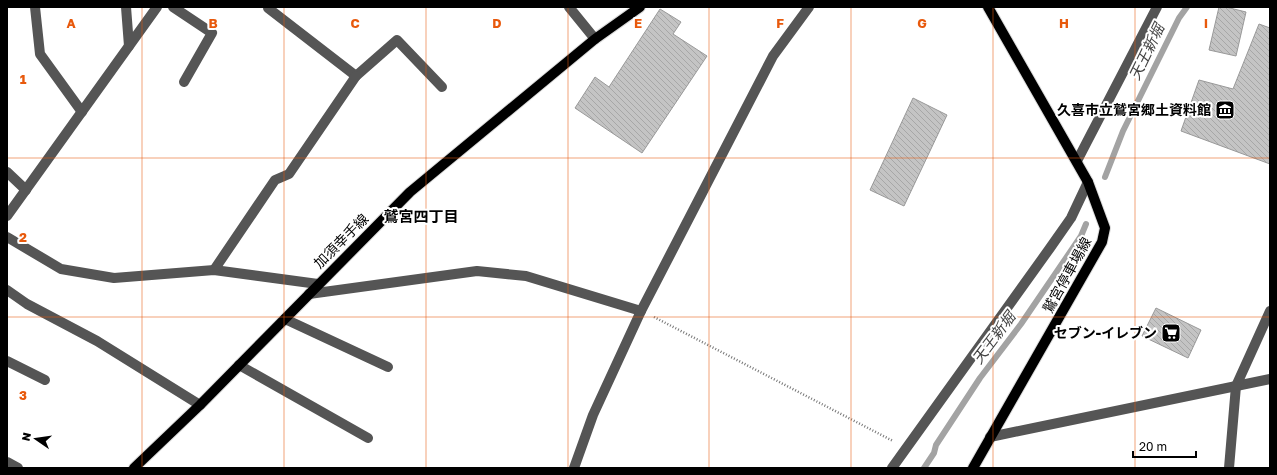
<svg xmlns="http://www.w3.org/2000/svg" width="1277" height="475" font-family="'Golos Text','Noto Sans JP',sans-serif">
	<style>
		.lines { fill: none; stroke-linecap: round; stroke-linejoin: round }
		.stream { stroke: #a3a3a3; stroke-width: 6 }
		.building { fill: url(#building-back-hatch); stroke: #999 }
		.major-casing { stroke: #dbdbdb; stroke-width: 12 }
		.path { stroke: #777; stroke-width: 2.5; stroke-dasharray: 1 2; stroke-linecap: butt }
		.minor { stroke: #555; stroke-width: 10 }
		.major { stroke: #000; stroke-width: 10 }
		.grid { fill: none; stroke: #e8590c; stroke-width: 1; stroke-opacity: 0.55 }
		.labels { text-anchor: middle; stroke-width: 4; stroke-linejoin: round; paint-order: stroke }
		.poi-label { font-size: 14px; font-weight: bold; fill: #000; stroke: #fff; text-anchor: end }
		.street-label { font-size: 14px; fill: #000; stroke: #fff }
		.water-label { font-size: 15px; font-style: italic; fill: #444; stroke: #fff }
		.neighbourhood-label { font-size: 15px; font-weight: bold; fill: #000; stroke: #fff }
		.grid-label { font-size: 13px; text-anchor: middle; font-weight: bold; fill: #e8590c; stroke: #fff; stroke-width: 4; stroke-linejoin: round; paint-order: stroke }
	</style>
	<defs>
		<pattern id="building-back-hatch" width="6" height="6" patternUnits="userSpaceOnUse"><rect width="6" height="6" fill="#c4c4c4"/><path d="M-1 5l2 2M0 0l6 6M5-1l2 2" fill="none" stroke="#a7a7a7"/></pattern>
	</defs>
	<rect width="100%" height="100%" fill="#fff"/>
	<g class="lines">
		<g class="stream">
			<polyline points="1105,177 1123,131 1179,18 1187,7"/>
			<polyline points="924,468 934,453 936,445 980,378 1021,324 1081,236 1086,224"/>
		</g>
	</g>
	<g class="building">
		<polygon points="1219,7 1226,7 1246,12 1236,56 1209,50"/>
		<polygon points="660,9 681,22 673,34 707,56 642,153 575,108 595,77 609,87"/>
		<polygon points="1259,24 1270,28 1270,164 1181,131 1199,80 1233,89"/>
		<polygon points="913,98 947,115 904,206 870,190"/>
		<polygon points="1156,308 1201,330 1188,358 1142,336"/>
	</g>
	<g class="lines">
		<defs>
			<g id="major">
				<polyline points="134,468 200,405 410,192 595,39 640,7"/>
				<polyline points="973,468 1102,242 1105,228 1088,182 988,7"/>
			</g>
		</defs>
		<use href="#major" class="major-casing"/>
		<polyline class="path" points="654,317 893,441"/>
		<g class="minor">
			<polyline points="35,7 40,54 82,112"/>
			<polyline points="126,7 129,46"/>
			<polyline points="173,7 212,33 184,82"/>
			<polyline points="269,7 268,8 356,76 397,40 442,87"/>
			<polyline points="569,7 595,39"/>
			<polyline points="1077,161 1157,7"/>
			<polyline points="7,172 26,190"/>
			<polyline points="7,216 157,7"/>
			<polyline points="7,237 61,269 114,278 214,270 318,284"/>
			<polyline points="214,270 275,180 289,174 356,76"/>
			<polyline points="7,290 27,304 97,341 200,405"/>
			<polyline points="309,294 477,271 526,276 641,311"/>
			<polyline points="285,319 388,367"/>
			<polyline points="7,361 45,380"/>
			<polyline points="239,365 368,438"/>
			<polyline points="990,437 1270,379"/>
			<polyline points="7,462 18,468"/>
			<polyline points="574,468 593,415 641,311 773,56 809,7"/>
			<polyline points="892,468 1050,248 1071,218 1088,182"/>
			<polyline points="1229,468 1236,386 1270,311"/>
		</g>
		<use href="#major" class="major"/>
	</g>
	<path class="grid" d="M142,7V468M284,7V468M426,7V468M568,7V468M709,7V468M851,7V468M993,7V468M1135,7V468M7,158H1270M7,317H1270"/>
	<defs>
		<symbol id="museum-square" viewBox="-11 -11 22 22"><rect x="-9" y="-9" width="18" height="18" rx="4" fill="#000" stroke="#fff"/><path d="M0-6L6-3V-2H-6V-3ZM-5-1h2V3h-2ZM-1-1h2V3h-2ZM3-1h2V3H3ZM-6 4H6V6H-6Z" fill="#fff"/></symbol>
		<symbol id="supermarket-square" viewBox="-11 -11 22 22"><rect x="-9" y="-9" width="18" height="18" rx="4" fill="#000" stroke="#fff"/><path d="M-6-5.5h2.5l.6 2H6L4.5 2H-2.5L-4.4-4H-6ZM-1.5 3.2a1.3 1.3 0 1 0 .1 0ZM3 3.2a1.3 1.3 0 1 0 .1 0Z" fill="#fff"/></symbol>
	</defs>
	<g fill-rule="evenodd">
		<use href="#museum-square" x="1214" y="99" width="22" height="22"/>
		<use href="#supermarket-square" x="1160" y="322" width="22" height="22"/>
	</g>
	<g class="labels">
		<g class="poi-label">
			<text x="1211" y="115">久喜市立鷲宮郷土資料館</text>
			<text x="1157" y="338">セブン-イレブン</text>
		</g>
		<g class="street-label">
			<text transform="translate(341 241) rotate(-45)" y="5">加須幸手線</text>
			<text transform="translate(1067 275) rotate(-61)" y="5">鷲宮停車場線</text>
		</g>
		<g class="water-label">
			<text transform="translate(1147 52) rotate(-64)" y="5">天王新堀</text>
			<text transform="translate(994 338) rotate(-53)" y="5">天王新堀</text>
		</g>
		<g class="neighbourhood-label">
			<text x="421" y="222">鷲宮四丁目</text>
		</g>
	</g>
	<g class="grid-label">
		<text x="71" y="28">A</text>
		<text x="213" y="28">B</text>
		<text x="355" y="28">C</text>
		<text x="497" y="28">D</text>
		<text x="638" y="28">E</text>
		<text x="780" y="28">F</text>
		<text x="922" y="28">G</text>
		<text x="1064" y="28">H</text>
		<text x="1206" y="28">I</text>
		<text x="23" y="84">1</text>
		<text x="23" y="242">2</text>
		<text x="23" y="400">3</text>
	</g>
	<rect width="1277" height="475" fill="none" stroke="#000000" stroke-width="16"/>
	<g transform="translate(36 439) rotate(283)" stroke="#ffffff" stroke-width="3" paint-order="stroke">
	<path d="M0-3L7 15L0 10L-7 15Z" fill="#000000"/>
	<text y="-6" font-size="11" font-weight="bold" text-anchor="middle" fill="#000000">N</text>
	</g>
	<path d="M1133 451v6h63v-6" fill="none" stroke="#000000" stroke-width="2"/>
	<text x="1139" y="451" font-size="12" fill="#000000" stroke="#ffffff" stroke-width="3" paint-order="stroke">20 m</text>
</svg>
